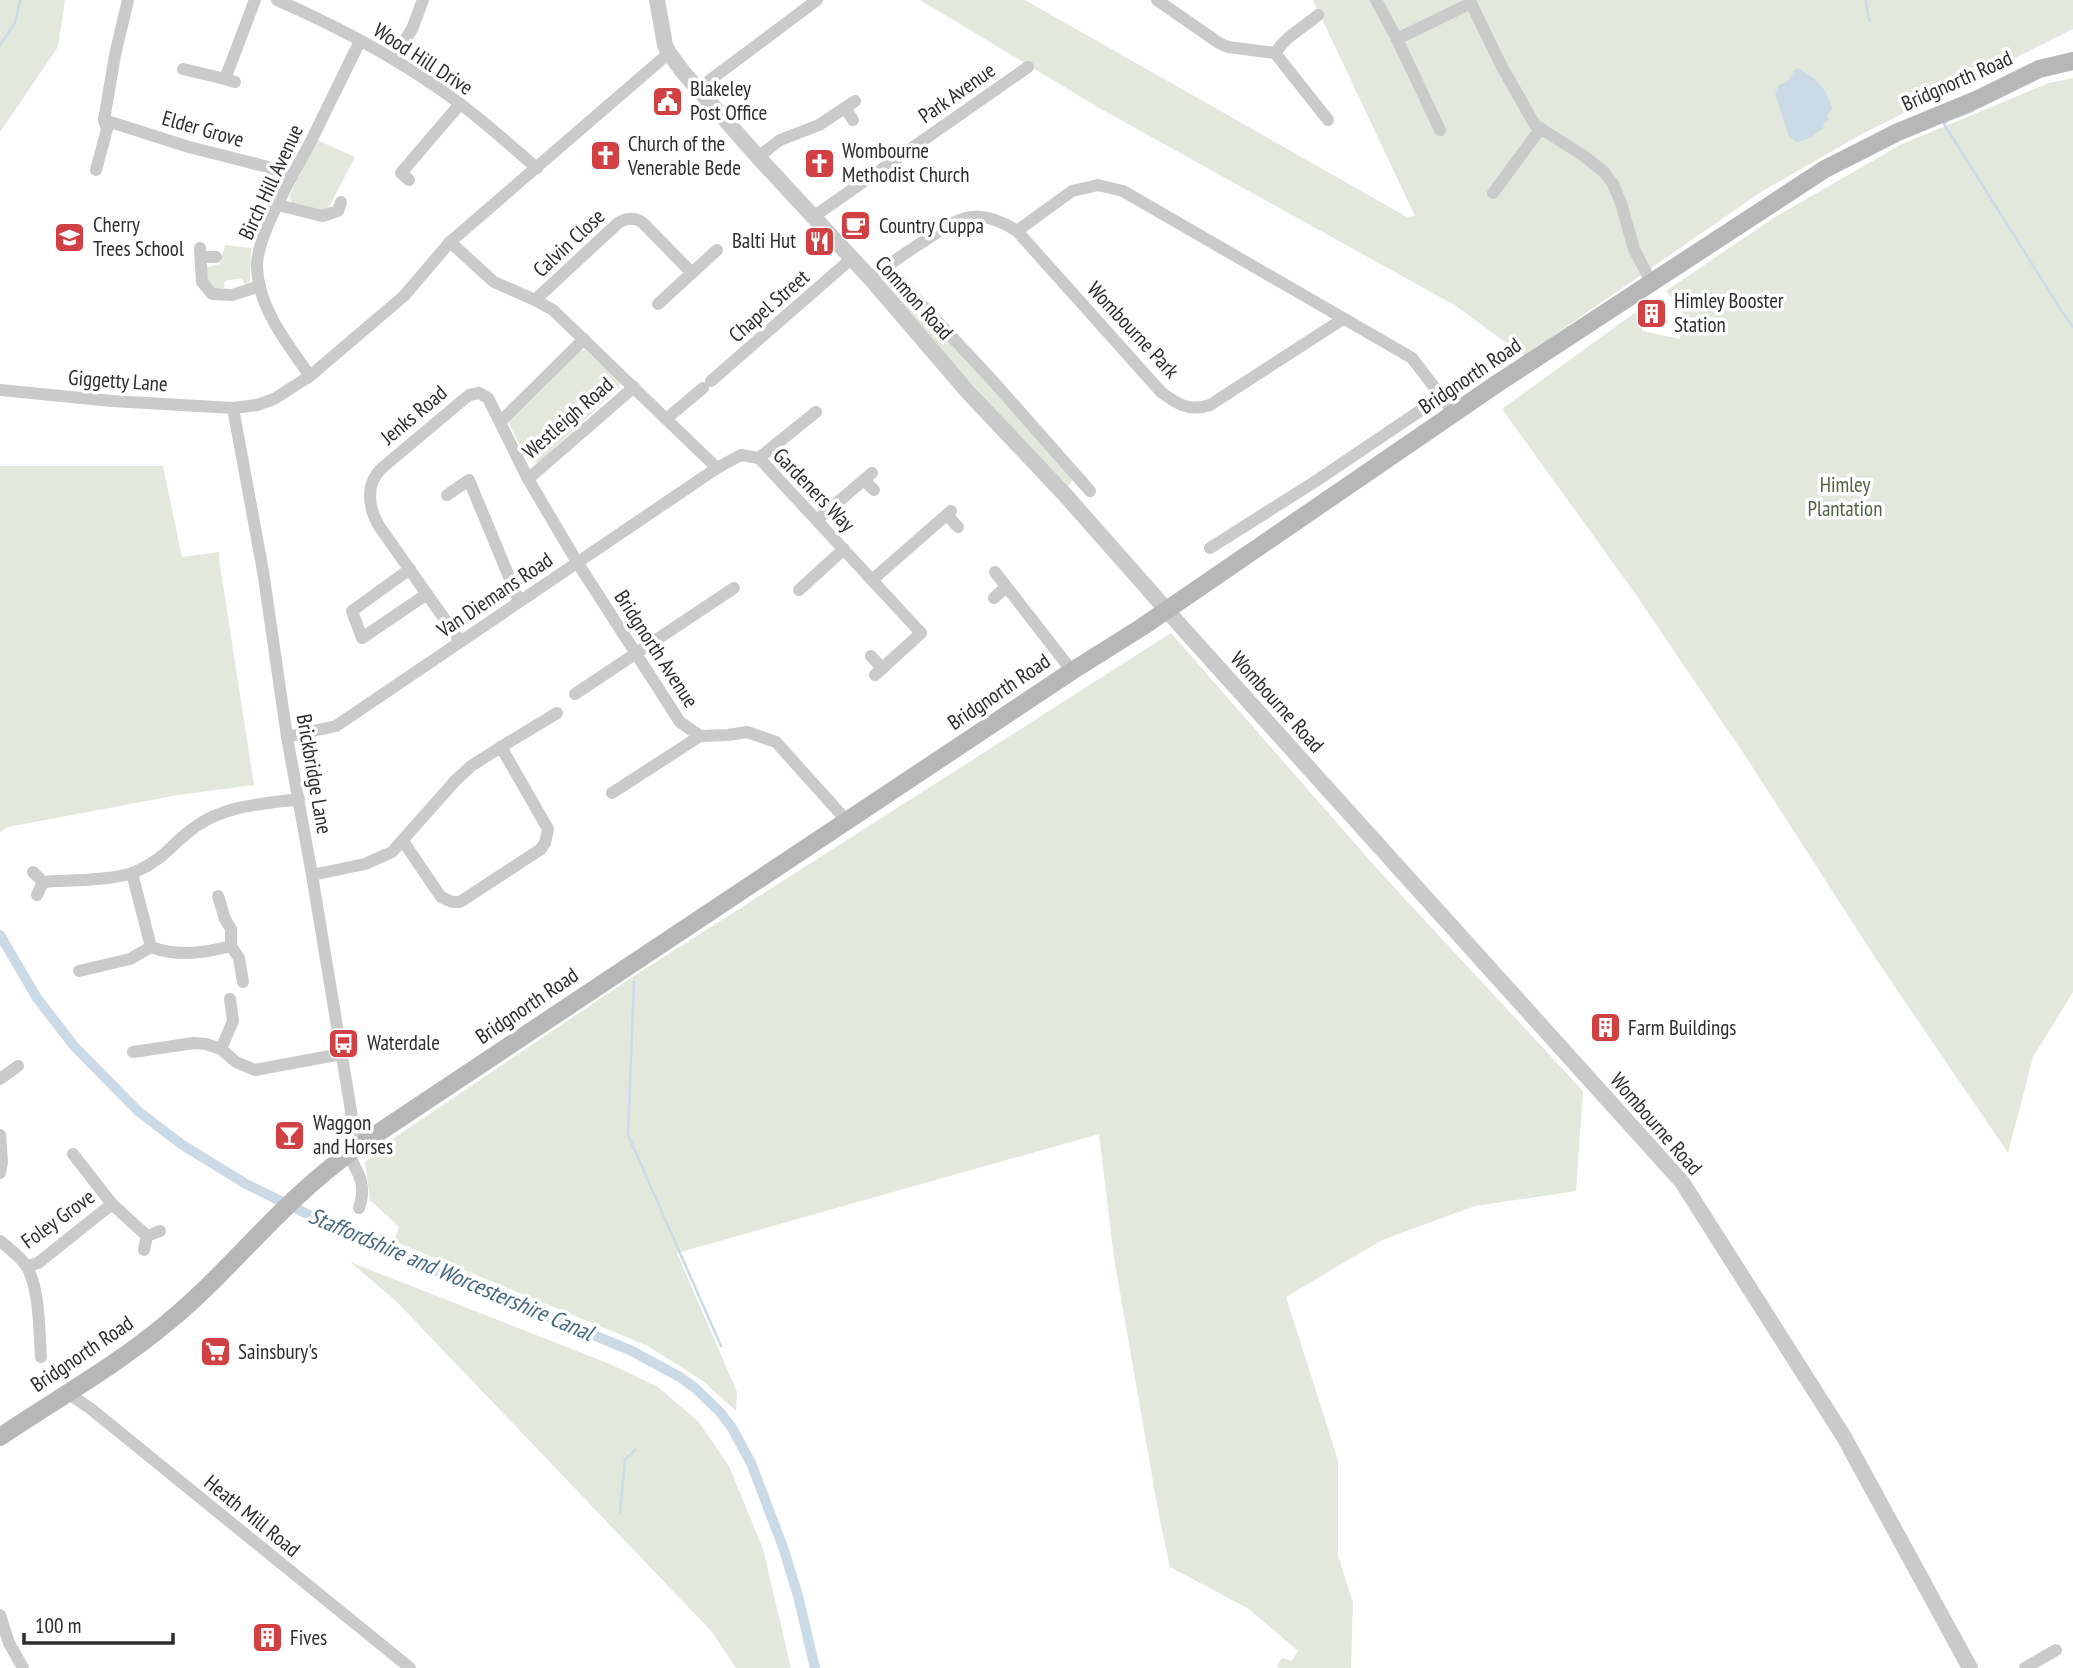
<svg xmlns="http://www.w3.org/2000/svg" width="2073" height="1668" font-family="'PT Sans Narrow',sans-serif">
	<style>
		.green { fill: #e2e9dc }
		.water { fill: #cadae7 }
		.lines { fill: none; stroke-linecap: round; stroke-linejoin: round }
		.stream { stroke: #cadae7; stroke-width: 2.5 }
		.canal { stroke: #cadae7; stroke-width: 10 }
		.minor { stroke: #cacaca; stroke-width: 12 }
		.tertiary { stroke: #cacaca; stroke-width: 16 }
		.secondary { stroke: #b7b7b7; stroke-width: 18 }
		.labels { text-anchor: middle; stroke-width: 7; stroke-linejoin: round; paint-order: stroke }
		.street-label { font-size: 21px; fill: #2d2d2d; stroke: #fff }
		.poi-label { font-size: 21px; fill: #2d2d2d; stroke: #fff; text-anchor: start }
		.park-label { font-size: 21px; fill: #4e633f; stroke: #fff }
		.water-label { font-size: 23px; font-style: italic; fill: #446985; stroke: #fff }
	</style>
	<rect width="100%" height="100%" fill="#fff"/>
	<g class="green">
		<polygon points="0,0 65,0 58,47 0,132"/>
		<polygon points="920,0 1025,0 1407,217 1415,216 1313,0 2073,0 2073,29 1862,134 1761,192 1524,356 1456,306 1101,109"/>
		<polygon points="2073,78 2073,992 2033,1057 2008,1153 1878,962 1746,757 1634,592 1502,409 1647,304 1642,331 1680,339 1683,313 1666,291 1775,217 1902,144 2049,83"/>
		<polygon points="317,140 355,157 329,207 323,211 292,203 289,197"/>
		<polygon points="225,245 251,248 250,283 244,284 242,278 225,281 224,288 214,288 207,280 207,267 220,264"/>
		<polygon points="889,278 984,378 1072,478 1071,484 1065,487 883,285 884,280"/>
		<polygon points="585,350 620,382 619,388 538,463 527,459 508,422 578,351"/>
		<polygon points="0,466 163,466 182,557 219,552 219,559 254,785 178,795 8,827 0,832"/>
		<polygon points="1171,633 1379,871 1583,1091 1576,1191 1475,1206 1382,1240 1286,1297 1338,1460 1338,1555 1353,1603 1351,1668 1279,1668 1277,1665 1282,1658 1292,1661 1298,1651 1249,1609 1170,1567 1159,1516 1114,1258 1099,1134 677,1253 737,1392 736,1411 703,1381 648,1346 394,1241 399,1227 370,1200 365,1162 391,1140 631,978"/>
		<polygon points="350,1262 610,1364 658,1387 698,1421 729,1466 763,1549 791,1668 736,1668 712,1632 396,1301"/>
	</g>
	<path class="water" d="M1798,68C1816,79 1827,87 1832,109L1827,115L1829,120L1825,121L1823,128L1810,138L1797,142L1789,137L1775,93L1779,85L1787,82L1795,70Z"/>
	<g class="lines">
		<g class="stream">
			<polyline points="1866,0 1868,16 1870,21"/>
			<polyline points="0,45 15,23 20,0"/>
			<polyline points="1974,108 1973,111 1948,120 1944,124 2061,310 2073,327"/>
			<polyline points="634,982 628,1135 721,1346"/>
			<polyline points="620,1512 625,1460 635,1450"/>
		</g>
		<polyline class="canal" points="0,935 37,998 74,1046 138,1111 181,1144 246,1184 360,1240 630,1350 680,1377 695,1388 720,1412 732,1428 751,1463 783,1547 798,1596 815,1668"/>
		<g class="minor">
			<path d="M277,0C341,28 403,61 459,103C486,123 511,146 537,168"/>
			<polyline points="1157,0 1219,43 1228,47 1275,53 1328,120"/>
			<polyline points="1376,0 1397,39"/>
			<path d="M1275,53C1286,36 1303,28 1318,15"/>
			<polyline points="393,59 412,29 423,0"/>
			<polyline points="183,69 225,79"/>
			<polyline points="235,82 225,79 255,0"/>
			<polyline points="698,89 817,0"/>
			<polyline points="845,108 853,120"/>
			<polyline points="104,120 189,147 268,167 292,177"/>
			<polyline points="1440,130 1397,39 1471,3 1501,65 1535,125 1584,156 1604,172 1613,184 1621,203 1634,249 1652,284"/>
			<polyline points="758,157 780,140 819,125 855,101"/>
			<polyline points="96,170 107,129 104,120 115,55 128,0"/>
			<polyline points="409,180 401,173 460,104"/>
			<polyline points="1493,193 1541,128"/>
			<polyline points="278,205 322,216 338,211 341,202"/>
			<polyline points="813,217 1028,67"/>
			<polyline points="1017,231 1072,191 1098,185 1123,191 1412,358 1454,413"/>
			<polyline points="450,242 494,282 535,300 553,310 717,468 741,455 759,458 921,633 875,675"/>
			<polyline points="200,248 202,282 212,294 232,295 260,286"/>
			<polyline points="201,257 216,257"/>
			<polyline points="886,266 992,380 1090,491"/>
			<path d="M871,279C887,265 904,254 921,243C957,219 976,204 1017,231L1161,392C1177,404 1189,412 1210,405L1343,319"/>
			<path d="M535,300L618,223C626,218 634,217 642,222L692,273"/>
			<polyline points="658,304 717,250"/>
			<path d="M310,376C287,343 259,309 257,268C255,237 296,170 311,141C327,108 344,74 360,41"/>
			<polyline points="711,381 851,259"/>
			<polyline points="0,390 112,401 233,408 257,405 274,399 310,376 404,296 450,242 669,53"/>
			<polyline points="233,408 263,571 287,737 312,875 357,1147"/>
			<polyline points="666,419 703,388"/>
			<polyline points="501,421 584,339"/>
			<polyline points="759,458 816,412"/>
			<polyline points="528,479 634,387"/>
			<polyline points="864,480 874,490"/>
			<polyline points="447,495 469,480 519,601"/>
			<polyline points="947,515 958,527"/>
			<polyline points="817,520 872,473"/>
			<polyline points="1210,548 1316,481 1442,396"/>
			<polyline points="410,569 352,611 362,638 427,594"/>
			<polyline points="995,572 1072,671"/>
			<polyline points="872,580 951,511"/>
			<polyline points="799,590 844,549"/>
			<polyline points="994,598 1006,587"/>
			<path d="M460,641L379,526C368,507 365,484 382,468L469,395L479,393L488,398L528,479L577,562L680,722L700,736L728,735L747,732L776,742L847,821"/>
			<polyline points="871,656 882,668"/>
			<polyline points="575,694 734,588"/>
			<polyline points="287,737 336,726 717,468"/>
			<polyline points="501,747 557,713"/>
			<polyline points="612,793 700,736"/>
			<polyline points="33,872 43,882 37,895"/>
			<polyline points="312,875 365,864 392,852 455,781 471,766 501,747 548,829 545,843 541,849 460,902 452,902 441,897 403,841"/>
			<path d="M43,882C69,880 112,881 135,872C164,860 172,843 195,827C225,805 264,804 299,799"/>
			<polyline points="218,896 225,919 231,929 231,946 239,958 243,982"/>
			<path d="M151,947C178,957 204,953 231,946"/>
			<polyline points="79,971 130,959 151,947 132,873"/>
			<polyline points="221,1049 233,1021 230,999"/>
			<polyline points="133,1052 194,1043 206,1044 221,1049 236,1062 255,1070 341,1054"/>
			<polyline points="0,1079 18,1066"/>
			<polyline points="0,1135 2,1162 0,1173"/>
			<polyline points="73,1154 112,1204 147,1236"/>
			<path d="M348,1154C359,1174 367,1185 359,1208"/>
			<path d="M0,1241C9,1248 18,1255 25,1264C40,1286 39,1330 41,1357"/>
			<polyline points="144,1250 147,1236 160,1231"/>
			<polyline points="27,1266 38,1263 112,1204"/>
			<polyline points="69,1394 91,1409 410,1668"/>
			<polyline points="0,1615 9,1643 23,1668"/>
			<polyline points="2025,1668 2056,1650"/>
		</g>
		<polyline class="tertiary" points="657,0 665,45 669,53 683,72 758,157 871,279 968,392 1067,497 1187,633 1682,1182 1844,1437 1970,1668"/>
		<path class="secondary" d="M0,1437C56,1399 116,1366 168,1322C215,1284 254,1236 299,1195C317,1178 337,1162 357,1147L1072,671L1142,627L1495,385L1825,169L1898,132L1978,99L2039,69L2073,61"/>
	</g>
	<defs>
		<symbol id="civic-square" viewBox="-11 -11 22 22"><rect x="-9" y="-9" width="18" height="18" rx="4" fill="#d14144" stroke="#fff"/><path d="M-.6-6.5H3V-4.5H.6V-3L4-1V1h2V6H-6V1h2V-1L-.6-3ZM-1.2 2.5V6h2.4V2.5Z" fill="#fff"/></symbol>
		<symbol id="church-square" viewBox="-11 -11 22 22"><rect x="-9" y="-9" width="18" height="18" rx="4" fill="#d14144" stroke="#fff"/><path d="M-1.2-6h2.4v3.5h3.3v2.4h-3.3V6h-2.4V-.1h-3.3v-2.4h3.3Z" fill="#fff"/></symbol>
		<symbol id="cafe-square" viewBox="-11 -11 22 22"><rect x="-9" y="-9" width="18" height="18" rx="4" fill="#d14144" stroke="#fff"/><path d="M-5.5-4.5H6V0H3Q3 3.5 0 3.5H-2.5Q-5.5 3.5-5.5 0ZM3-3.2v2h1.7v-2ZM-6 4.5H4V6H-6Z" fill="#fff"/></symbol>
		<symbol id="school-square" viewBox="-11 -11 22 22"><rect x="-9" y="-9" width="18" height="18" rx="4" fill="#d14144" stroke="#fff"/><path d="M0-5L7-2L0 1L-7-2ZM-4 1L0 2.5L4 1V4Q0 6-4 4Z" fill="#fff"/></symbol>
		<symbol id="restaurant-square" viewBox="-11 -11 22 22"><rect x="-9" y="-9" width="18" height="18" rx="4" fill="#d14144" stroke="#fff"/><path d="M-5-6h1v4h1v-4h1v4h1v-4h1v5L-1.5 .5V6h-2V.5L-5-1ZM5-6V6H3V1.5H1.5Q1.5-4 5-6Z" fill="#fff"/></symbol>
		<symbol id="building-square" viewBox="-11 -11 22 22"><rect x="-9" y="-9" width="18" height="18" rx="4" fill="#d14144" stroke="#fff"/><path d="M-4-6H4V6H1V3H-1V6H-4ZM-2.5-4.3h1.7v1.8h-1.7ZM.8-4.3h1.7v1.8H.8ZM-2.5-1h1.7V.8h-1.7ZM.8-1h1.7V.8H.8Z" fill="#fff"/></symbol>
		<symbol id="bus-square" viewBox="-11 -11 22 22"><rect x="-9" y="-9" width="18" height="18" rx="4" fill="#d14144" stroke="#fff"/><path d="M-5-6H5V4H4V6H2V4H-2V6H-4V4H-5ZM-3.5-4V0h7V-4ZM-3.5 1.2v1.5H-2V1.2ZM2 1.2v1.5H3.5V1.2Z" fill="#fff"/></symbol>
		<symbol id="bar-square" viewBox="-11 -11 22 22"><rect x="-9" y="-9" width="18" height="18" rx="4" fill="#d14144" stroke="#fff"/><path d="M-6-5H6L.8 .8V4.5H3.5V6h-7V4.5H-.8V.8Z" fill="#fff"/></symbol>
		<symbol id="supermarket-square" viewBox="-11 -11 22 22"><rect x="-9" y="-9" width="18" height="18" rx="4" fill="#d14144" stroke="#fff"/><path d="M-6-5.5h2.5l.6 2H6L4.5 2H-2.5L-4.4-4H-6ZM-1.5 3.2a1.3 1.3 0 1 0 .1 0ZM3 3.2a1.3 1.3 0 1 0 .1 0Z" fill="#fff"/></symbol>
	</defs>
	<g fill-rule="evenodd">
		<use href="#civic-square" x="650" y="84" width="35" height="35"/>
		<use href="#church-square" x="588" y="138" width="35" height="35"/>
		<use href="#church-square" x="802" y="146" width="35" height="35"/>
		<use href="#cafe-square" x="838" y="208" width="35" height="35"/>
		<use href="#school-square" x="52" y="220" width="35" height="35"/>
		<use href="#restaurant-square" x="802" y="224" width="35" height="35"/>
		<use href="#building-square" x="1634" y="296" width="35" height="35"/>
		<use href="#building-square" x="1588" y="1010" width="35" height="35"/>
		<use href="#bus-square" x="326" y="1026" width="35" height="35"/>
		<use href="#bar-square" x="272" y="1118" width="35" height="35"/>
		<use href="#supermarket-square" x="198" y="1334" width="35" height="35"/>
		<use href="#building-square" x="250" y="1620" width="35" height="35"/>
	</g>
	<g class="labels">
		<g class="street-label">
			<text transform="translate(423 59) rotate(33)" y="7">Wood Hill Drive</text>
			<text transform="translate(1957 81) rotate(-24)" y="7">Bridgnorth Road</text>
			<text transform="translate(957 93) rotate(-35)" y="7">Park Avenue</text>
			<text transform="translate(203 129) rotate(16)" y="7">Elder Grove</text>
			<text transform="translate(271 182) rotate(-65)" y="7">Birch Hill Avenue</text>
			<text transform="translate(569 243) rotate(-43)" y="7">Calvin Close</text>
			<text transform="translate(914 298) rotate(48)" y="7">Common Road</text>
			<text transform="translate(769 306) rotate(-41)" y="7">Chapel Street</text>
			<text transform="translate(1133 330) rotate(47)" y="7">Wombourne Park</text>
			<text transform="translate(1470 376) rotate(-34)" y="7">Bridgnorth Road</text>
			<text transform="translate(118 381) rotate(4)" y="7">Giggetty Lane</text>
			<text transform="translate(414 415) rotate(-40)" y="7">Jenks Road</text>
			<text transform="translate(568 418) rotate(-41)" y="7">Westleigh Road</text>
			<text transform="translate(814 490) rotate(46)" y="7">Gardeners Way</text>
			<text transform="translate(495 595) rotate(-34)" y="7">Van Diemans Road</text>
			<text transform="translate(656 649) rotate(57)" y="7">Bridgnorth Avenue</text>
			<text transform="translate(999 692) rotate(-34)" y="7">Bridgnorth Road</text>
			<text transform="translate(1277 702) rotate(48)" y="7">Wombourne Road</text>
			<text transform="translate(314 774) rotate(80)" y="7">Brickbridge Lane</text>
			<text transform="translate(527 1006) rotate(-34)" y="7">Bridgnorth Road</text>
			<text transform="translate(1656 1124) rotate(49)" y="7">Wombourne Road</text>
			<text transform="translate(58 1219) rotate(-36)" y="7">Foley Grove</text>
			<text transform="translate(82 1354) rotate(-34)" y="7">Bridgnorth Road</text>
			<text transform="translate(252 1516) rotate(39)" y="7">Heath Mill Road</text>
		</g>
		<g class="poi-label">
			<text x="690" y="96">Blakeley<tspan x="690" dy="24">Post Office</tspan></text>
			<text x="628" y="151">Church of the<tspan x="628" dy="24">Venerable Bede</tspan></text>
			<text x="842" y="158">Wombourne<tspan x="842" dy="24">Methodist Church</tspan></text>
			<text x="93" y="232">Cherry<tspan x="93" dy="24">Trees School</tspan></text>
			<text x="879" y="233">Country Cuppa</text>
			<text x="796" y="248" text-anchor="end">Balti Hut</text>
			<text x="1674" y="308">Himley Booster<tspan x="1674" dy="24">Station</tspan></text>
			<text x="1628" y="1035">Farm Buildings</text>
			<text x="367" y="1050">Waterdale</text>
			<text x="313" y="1130">Waggon<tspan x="313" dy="24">and Horses</tspan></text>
			<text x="238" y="1359">Sainsbury's</text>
			<text x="290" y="1645">Fives</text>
		</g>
		<g class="park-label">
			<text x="1845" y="492">Himley<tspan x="1845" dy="24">Plantation</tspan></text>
		</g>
		<g class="water-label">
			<text transform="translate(451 1274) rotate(23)" y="8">Staffordshire and Worcestershire Canal</text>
		</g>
	</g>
	<path d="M24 1633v10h149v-10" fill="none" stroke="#2d2d2d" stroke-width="3.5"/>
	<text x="35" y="1633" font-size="21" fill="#2d2d2d" stroke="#ffffff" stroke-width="5" paint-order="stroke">100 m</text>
</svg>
